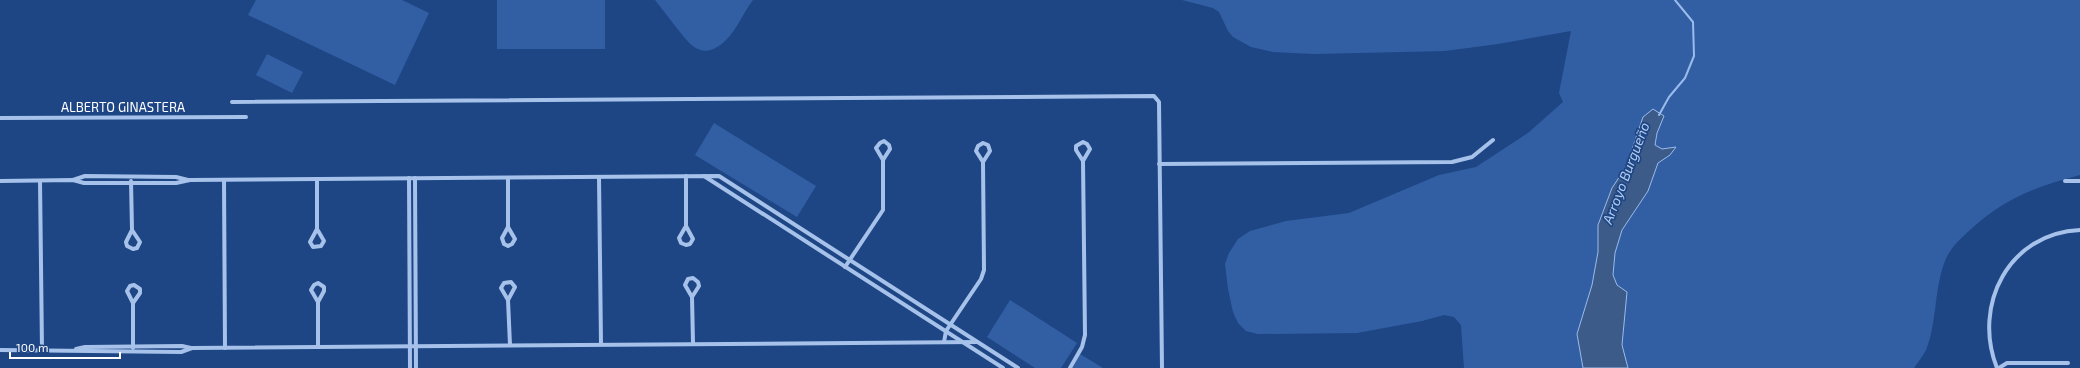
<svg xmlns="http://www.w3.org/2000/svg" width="2080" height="368" font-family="'Exo 2',sans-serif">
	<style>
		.green { fill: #325fa3 }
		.water { fill: #3d5b89; stroke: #9abcec }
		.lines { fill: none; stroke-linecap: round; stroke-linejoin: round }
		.stream { stroke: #9abcec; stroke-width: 2 }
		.minor { stroke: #a6c2ea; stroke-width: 4 }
		.labels { text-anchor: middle; stroke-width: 3.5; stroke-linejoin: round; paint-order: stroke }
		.street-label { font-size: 13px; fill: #fff; stroke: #1e4685 }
		.water-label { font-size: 14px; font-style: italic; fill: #b2ccf2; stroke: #1e4685 }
	</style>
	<rect width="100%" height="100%" fill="#1e4685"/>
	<g class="green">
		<polygon points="256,0 402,0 429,13 395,85 248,15"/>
		<rect x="497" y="0" width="108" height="49"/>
		<path d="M655,0H753C743,13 737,30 725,41C702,62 690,45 676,27C669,18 662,9 655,0Z"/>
		<path d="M1182,0H2080V175C2037,186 2003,199 1970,230C1960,239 1950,248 1945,261C1934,288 1937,324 1926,350C1923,356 1918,362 1914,368H1464L1461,325L1454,317L1444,315L1422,321L1357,333L1258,334L1246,331L1238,323L1233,312L1228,289L1225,264L1229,253L1238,239L1250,231L1286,221L1349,213L1439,175L1476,167L1528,133L1563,102L1559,93L1571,31L1498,44L1445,51L1314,54L1273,52L1251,47L1233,37L1228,31L1219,12L1213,8Z"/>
		<polygon points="267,54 303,72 292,93 256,75"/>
		<polygon points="714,123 816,186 797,217 695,155"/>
		<polygon points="1010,300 1077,343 1061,368 1035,368 987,337"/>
		<polygon points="1080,354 1103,368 1073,368"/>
	</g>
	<polygon class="water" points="1653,109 1664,116 1657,133 1655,145 1662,149 1676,147 1670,155 1658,163 1648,191 1622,230 1615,253 1613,275 1617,285 1627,292 1622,345 1628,368 1583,368 1577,334 1592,285 1598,252 1598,225 1612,188 1626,167 1643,117"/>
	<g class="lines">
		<polyline class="stream" points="1659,115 1669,97 1685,78 1694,56 1693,22 1675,0"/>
		<g class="minor">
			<polyline points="232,102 1154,96 1159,102 1162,368"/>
			<polyline points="0,118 246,117"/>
			<polyline points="1159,164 1452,162 1472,157 1493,140"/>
			<polyline points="704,176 1003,368"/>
			<polyline points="599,177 601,344"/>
			<polyline points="409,178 410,368"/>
			<polyline points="415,178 416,368"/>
			<polyline points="317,179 317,229 324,241 321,246 313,247 310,242 317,229"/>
			<polyline points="73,180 85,176 176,177 188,180"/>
			<polyline points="224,180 225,348"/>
			<polyline points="0,181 73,180 84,183 176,183 190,180 719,176 1018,368"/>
			<polyline points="40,181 42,350"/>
			<polyline points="131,181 132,230 126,242 127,246 133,249 137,248 140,242 132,230"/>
			<polyline points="2065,181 2080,181"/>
			<polyline points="686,226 693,239 690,244 686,245 681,243 679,238 686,226 686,176"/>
			<polyline points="508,227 515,239 512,244 508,246 504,244 502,238 508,227 508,178"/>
			<polyline points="845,267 883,210 883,160 890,149 889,145 884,141 880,143 876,148 883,160"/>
			<polyline points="692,297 699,286 698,282 693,278 688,279 685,285 692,297 693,343"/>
			<polyline points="508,300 501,288 504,283 511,282 515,287 508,300 510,345"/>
			<polyline points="318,302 324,291 324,287 318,283 314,285 311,290 318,302 318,347"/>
			<polyline points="133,303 140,293 140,289 134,285 130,286 127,291 133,303 133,348"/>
			<polyline points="944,342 946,331 981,279 984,270 983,162 990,151 988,145 983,143 978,146 976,151 983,162"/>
			<polyline points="76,349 85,347 182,346 191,348"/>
			<polyline points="0,350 181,352 192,348 977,342"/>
			<polyline points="1070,368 1082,347 1085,335 1083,161 1090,149 1087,144 1083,142 1076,146 1076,150 1083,161"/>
			<path d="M1997,368C1972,305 2009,233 2080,230"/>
			<polyline points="1999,368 2007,363 2068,363"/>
		</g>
	</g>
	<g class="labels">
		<g class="street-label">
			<text x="123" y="112">ALBERTO GINASTERA</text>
		</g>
		<g class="water-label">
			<text transform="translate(1626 173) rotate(-69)" y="5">Arroyo Burgueño</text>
		</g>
	</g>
	<path d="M10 352v6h110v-6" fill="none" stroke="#ffffff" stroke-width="2"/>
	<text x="16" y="352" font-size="12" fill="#ffffff" stroke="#1e4685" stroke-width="3" paint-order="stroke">100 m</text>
</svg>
